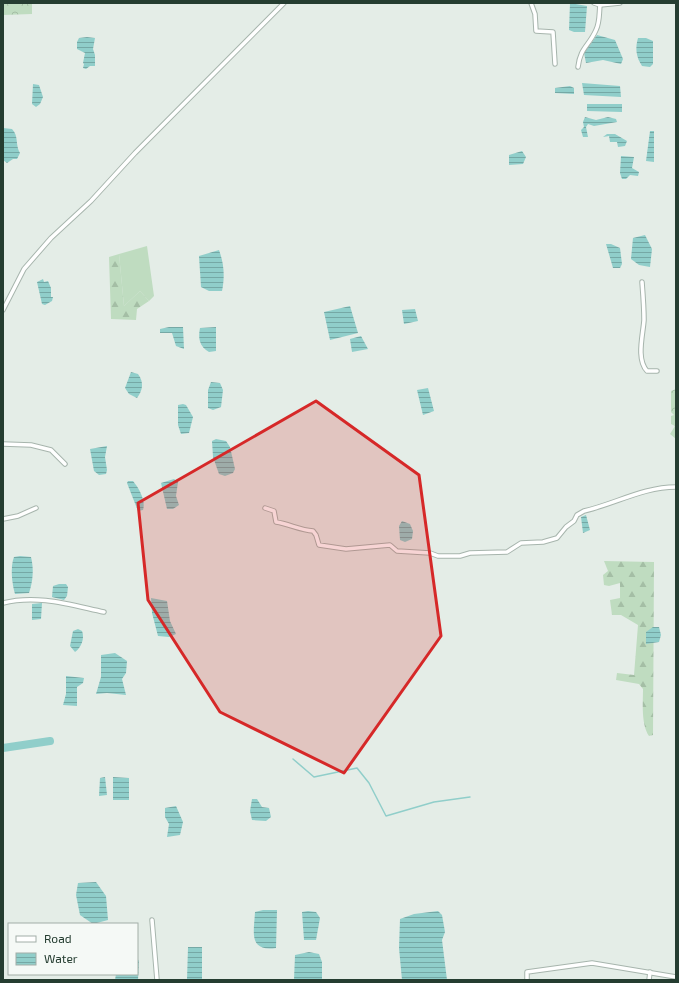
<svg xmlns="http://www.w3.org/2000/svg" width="679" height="983" font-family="'Exo 2',sans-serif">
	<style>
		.green { fill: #bfdcc0 }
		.forest { fill: url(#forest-firs) }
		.park { fill: url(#park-crowns) }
		.water { fill: url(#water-rules) }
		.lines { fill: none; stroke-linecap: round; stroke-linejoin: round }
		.stream { stroke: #90ceca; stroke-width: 1.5 }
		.river { stroke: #90ceca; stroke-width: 8 }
		.minor-casing { stroke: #a7b5ad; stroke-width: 5.5 }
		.minor { stroke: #fff; stroke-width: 3.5 }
		.marked { fill: #d62828; fill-opacity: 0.2; stroke: #d62828; stroke-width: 3; stroke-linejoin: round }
	</style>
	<defs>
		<pattern id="forest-firs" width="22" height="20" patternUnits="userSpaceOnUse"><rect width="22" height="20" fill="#bfdcc0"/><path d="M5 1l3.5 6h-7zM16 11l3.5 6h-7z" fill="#a4bea5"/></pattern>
		<pattern id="park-crowns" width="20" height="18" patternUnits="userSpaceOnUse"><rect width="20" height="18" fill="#bfdcc0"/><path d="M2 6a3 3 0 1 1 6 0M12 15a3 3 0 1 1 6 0" fill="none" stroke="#a4bea5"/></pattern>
		<pattern id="water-rules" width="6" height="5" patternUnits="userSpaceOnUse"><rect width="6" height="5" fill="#90ceca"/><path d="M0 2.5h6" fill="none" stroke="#75a8a5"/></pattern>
	</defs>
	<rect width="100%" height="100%" fill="#e4ede7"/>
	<polygon class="green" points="147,246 154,296 149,301 140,291 124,306 119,254"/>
	<g class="forest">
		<polygon points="119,254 124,306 140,291 149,301 137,309 136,320 111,319 109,257"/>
		<path d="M604,561L654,562L653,735L649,736C641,724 643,703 643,689L639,684L616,680L617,673L634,675L638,625L621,615H612L610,600L620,598V583L609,586L604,585L603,575L608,571Z"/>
	</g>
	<g class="park">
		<polygon points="3,3 32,3 32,14 3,15"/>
		<polygon points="676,389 676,439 670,434 675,426 671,424 671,416 674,415 671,412 671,391"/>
	</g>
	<g class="water">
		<polygon points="570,3 587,6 585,32 574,32 569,30"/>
		<polygon points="597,35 615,40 623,59 621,64 603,60 586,63 584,53"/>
		<polygon points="87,37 95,38 93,49 95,55 95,66 90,66 86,69 83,68 84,64 83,63 85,53 77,49 77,42 79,38"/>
		<path d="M638,38H646L653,41V64L650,67L642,66C636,57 635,48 638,38Z"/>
		<polygon points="582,83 620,86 621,97 584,95"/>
		<polygon points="33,84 39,85 43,97 40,104 36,107 32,104"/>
		<polygon points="570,86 574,88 574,94 555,93 555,88"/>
		<polygon points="587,104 622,104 622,112 587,111"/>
		<polygon points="585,117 596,120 608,117 616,119 617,122 594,126 588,124 586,127 588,137 583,137 581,130 584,127 583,122"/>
		<path d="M3,128L12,129C19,136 15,145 20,153L17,159H13L7,163L3,160Z"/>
		<polygon points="650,131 654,131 654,162 646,161"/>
		<polygon points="607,134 615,134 627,141 625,146 618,147 617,142 610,142 609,136 603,137"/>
		<polygon points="522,151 526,157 523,164 509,165 509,155"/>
		<polygon points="621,156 634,157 632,168 639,172 638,176 630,175 626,179 622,179 620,173"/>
		<polygon points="645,235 652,249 650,267 639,265 631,259 633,238"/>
		<polygon points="606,244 611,244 620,248 622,264 620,268 613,268"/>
		<path d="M219,250C224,264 225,276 222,291H209L201,287L199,256Z"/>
		<polygon points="43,279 44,282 48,281 51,288 51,297 53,297 52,301 45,305 42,304 37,282"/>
		<polygon points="350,306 358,333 330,340 324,312"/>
		<polygon points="415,309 418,321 404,324 402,310"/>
		<polygon points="169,327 183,327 184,349 176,346 172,333 160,333 160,329"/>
		<path d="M216,327V351L209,352C199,346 198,338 200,328Z"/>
		<polygon points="361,336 368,349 352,352 350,339"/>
		<path d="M131,372L138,374C144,382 143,390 137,398L129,394L125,388Z"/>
		<polygon points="211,382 220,383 223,390 221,407 213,410 208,408 208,390"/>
		<polygon points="428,388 434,411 423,415 417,390"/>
		<polygon points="183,404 186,405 193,417 189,433 181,434 178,425 178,405"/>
		<polygon points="216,439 226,441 230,447 235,469 233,473 225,476 219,474 213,457 212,441"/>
		<polygon points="107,446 105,457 107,470 106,474 99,475 94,471 90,449"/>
		<polygon points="174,479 178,482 176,496 179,505 173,509 167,509 161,483"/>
		<path d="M128,481H133C139,488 146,501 143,510L138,511L127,483Z"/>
		<polygon points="586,515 590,530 583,533 581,517"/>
		<polygon points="402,521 410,524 413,531 412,539 405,542 400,540 399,526"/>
		<path d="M20,556L31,557C34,569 33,581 29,593L15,594C12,584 10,567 14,557Z"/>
		<polygon points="59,584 66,584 68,587 67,596 64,600 52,597 53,586"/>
		<polygon points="151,598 167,601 170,621 176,634 169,637 158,636 152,613"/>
		<polygon points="42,603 41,619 32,620 32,604"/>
		<polygon points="653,627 659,627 661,635 659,642 646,644 646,632"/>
		<path d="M78,629L82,631C85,638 81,648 75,652L70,646L73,631Z"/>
		<polygon points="115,653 127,661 126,673 122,679 126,695 107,693 96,694 101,677 101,655"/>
		<polygon points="66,676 84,678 83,683 77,687 77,706 63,705 66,694"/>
		<polygon points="105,777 107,795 99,796 100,778"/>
		<polygon points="113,777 129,778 129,800 113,800"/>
		<polygon points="252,799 257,799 262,807 269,808 271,817 266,821 252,820 250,811"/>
		<polygon points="176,806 183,822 180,835 167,837 169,824 165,817 165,808"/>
		<polygon points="96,882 106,896 108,920 93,924 80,915 76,895 78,883"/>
		<path d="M263,910H277L276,948C248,952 254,932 255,912Z"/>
		<polygon points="308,911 316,912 320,918 316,940 304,940 302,912"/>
		<polygon points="438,911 442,915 445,932 442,940 447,980 402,980 399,948 400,919 414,914"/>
		<polygon points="188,947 202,947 202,980 187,980"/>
		<polygon points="309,952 319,954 322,962 322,980 294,980 295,955"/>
		<polygon points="137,958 139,961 138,980 115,980 116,974 137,974"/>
	</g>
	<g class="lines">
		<polyline class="stream" points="293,759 314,777 357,768 369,783 386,816 434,802 470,797"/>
		<polyline class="river" points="3,748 50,741"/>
		<defs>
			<g id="minor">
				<polyline points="531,3 535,14 536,31 553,32 555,64"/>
				<polyline points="594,3 600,5 620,3"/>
				<path d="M578,67C580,48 589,46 596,30C600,22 599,13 600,5"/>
				<path d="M642,282C643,295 644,307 644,320C643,335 636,359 647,371H657"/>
				<polyline points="3,310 24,269 51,238 91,201 135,153 284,3"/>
				<polyline points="3,444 31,445 51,450 65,464"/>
				<path d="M265,508L274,511L276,522C289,524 300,530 313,531L316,535L319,545L346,549L390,545L397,551L430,553L438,556H460L470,553L507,552L521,543L543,542L557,538L566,527L574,521L577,515L584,511C615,504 643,487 676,487"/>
				<polyline points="3,519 18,516 36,508"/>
				<path d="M3,603C37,594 71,605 104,612"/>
				<polyline points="152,920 157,980"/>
				<polyline points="527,980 527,972 592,963 676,977"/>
				<polyline points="649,980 650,972"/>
			</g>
		</defs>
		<use href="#minor" class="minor-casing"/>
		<use href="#minor" class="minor"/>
	</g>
	<path class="marked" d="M316,401L419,475L441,636L344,773L220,712L148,600L138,503Z"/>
	<rect width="679" height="983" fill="none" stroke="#253d31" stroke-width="8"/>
	<rect x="8" y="923" width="130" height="52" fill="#f5f9f6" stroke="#a2aea7"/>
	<rect x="16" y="936" width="20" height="6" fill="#ffffff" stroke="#a2aea7"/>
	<text x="44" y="943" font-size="12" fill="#253d31">Road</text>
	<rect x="16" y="953" width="20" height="12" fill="url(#water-rules)" stroke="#a2aea7"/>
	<text x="44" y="963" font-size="12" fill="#253d31">Water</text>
</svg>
